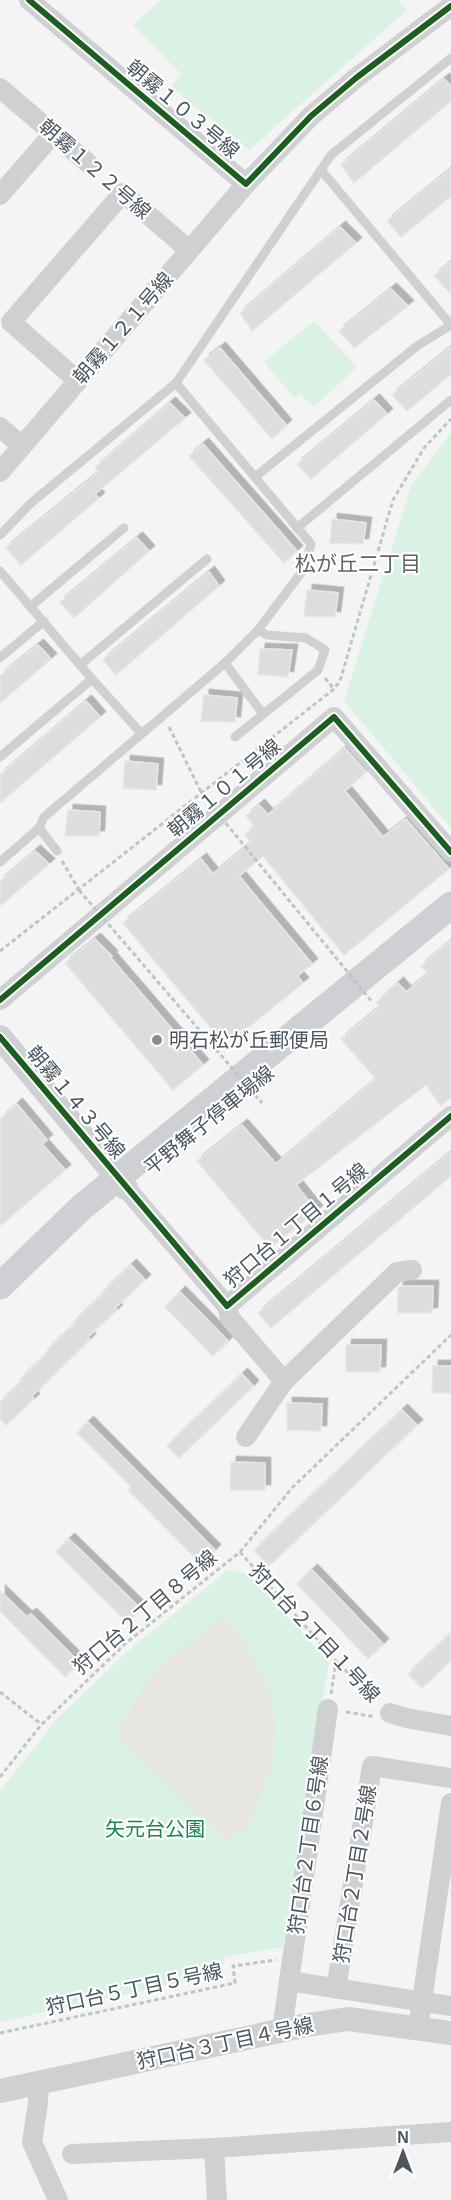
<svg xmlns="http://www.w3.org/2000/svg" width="451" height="2200" font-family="Arial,'Noto Sans JP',sans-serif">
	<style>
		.green { fill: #d9f2e3 }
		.sand { fill: #e7e6e1 }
		.building { fill: #ddddde; stroke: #e5e6e7; stroke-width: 1.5; filter: url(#shadow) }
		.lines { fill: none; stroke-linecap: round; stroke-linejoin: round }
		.path { stroke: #bcc7c4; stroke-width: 3; stroke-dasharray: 4.5 3; stroke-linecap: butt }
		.service { stroke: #ced0d2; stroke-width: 9 }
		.minor { stroke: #ced0d2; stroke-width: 20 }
		.tertiary { stroke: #ced0d2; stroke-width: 24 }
		.secondary { stroke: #ced0d4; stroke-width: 27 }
		.path-bridge { stroke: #bcc7c4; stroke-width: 3; stroke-dasharray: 4.5 3; stroke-linecap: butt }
		.cycleway-casing { stroke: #fff; stroke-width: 10 }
		.cycleway { stroke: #1b5e20; stroke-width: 6 }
		.poi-dot { fill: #868d94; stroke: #fff; stroke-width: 2 }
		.labels { text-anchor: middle; stroke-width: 4.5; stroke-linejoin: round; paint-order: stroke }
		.street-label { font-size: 20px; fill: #4a5661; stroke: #fff }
		.poi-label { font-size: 20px; fill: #4a5661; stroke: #fff; text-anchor: start }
		.park-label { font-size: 20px; fill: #17864f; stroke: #fff }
		.neighbourhood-label { font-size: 21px; fill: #5f6368; stroke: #fff }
	</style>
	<defs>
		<filter id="shadow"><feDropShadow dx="5.5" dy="-5.5" stdDeviation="0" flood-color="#0004"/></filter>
	</defs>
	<rect width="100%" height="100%" fill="#f4f4f4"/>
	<g class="green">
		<polygon points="161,0 398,0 407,10 249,150 171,87 181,74 133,25"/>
		<polygon points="314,321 357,367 314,407 299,393 294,398 264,362"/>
		<polygon points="451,432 451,828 344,701 411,486"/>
		<polygon points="228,1570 248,1574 329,1662 283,1947 224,1957 222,1973 0,2022 0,1791 56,1720 128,1651"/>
	</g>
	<polygon class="sand" points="223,1617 244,1640 270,1692 275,1725 272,1766 249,1824 227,1842 116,1735 152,1672"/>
	<g class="building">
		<polygon points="444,79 451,86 451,101 354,183 341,165"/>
		<polygon points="451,169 451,196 401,237 387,221"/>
		<polygon points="340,227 356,243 252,331 240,313"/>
		<polygon points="451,262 451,294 434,276"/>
		<polygon points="391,289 408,306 354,348 339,331"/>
		<polygon points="451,347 451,374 407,411 392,395"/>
		<polygon points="220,348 286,425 272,439 204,360"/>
		<polygon points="374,400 387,414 311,479 297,464"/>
		<polygon points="170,403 185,418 95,494 99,498 21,565 6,548 99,472 95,468"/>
		<polygon points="203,444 297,551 284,563 189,456"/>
		<polygon points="332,519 366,523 363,544 330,543"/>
		<polygon points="137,538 149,551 74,618 60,602"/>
		<polygon points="209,572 219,586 116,675 103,660"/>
		<polygon points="307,590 338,593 335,617 304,616"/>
		<polygon points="38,645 51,659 0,703 0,676"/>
		<polygon points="260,649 292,650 288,677 258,674"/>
		<polygon points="204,695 237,698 235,722 201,721"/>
		<polygon points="86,701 100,717 0,803 0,775"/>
		<polygon points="345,748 366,772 345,791 383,837 406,819 449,869 344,955 263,856 239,876 312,964 297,976 303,983 234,1039 228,1032 220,1039 123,923 201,859 213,874 252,842 245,835 255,826 246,816 259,805 268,815"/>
		<polygon points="125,761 158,764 156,790 123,788"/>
		<polygon points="68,810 100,812 99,836 65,836"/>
		<polygon points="35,851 49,864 0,906 0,881"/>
		<polygon points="95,939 112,956 110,957 203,1065 173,1090 65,963"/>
		<polygon points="451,941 451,1097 441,1106 426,1085 296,1185 317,1211 270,1248 197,1161 242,1125 276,1164 376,1079 341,1039 380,1007 377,1002 398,983 406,992 428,974 421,966"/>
		<polygon points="17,1104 47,1140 42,1144 65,1170 0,1226 0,1119"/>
		<polygon points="451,1152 451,1176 271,1328 258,1313"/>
		<polygon points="131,1265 145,1280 115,1308 117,1310 88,1337 90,1339 32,1396 34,1399 6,1425 0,1419 0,1402 22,1381 20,1379 49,1352 47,1350 76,1323 74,1321 104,1293 103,1291"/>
		<polygon points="400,1286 433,1286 432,1313 398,1313 398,1288"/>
		<polygon points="180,1292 228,1341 213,1356 165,1307"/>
		<polygon points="346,1345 381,1345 380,1372 346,1372"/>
		<polygon points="433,1366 451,1366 451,1393 432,1393"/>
		<polygon points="242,1374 253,1386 179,1458 167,1446"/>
		<polygon points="287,1403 322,1404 321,1431 287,1430"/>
		<polygon points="402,1410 417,1425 269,1566 254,1550"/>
		<polygon points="88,1422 215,1550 201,1564 128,1490 131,1487 77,1433"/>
		<polygon points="231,1462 265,1463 265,1490 230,1490"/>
		<polygon points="69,1539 141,1609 127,1622 56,1552"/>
		<polygon points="312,1570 383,1644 368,1659 297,1584"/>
		<polygon points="0,1591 27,1617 31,1614 80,1663 65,1677 0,1611"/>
		<polygon points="451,1633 451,1660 422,1688 408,1674"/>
	</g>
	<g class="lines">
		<g class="path">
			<polyline points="325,678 334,689"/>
			<polyline points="169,727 202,794"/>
			<polyline points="62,861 79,890"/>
			<polyline points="0,951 334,689 340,681 393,500 424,448 451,419"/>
			<polyline points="240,1552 336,1661 377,1701"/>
			<polyline points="0,1692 41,1724"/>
			<polyline points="331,1694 336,1661"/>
			<polyline points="346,1712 375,1717"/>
			<polyline points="0,1777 41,1725 126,1643 240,1552 292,1488 451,1335"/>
			<polyline points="0,2033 235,1983 233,1966 276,1960"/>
		</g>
		<g class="service">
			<polyline points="321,170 451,325"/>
			<polyline points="255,477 417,346 451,325"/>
			<polyline points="297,528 451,400"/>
			<polyline points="0,535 31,503 176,383 331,155 451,58"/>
			<polyline points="0,571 92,679 141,733"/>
			<polyline points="31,606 124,528"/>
			<polyline points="0,658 44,621"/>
			<polyline points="225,663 263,714"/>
			<polyline points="80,665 207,559"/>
			<polyline points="235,737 318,670 325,650 306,638 267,635 258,630"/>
			<polyline points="0,757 92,679"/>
			<polyline points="39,828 57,851"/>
			<polyline points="0,862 39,828 44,817 225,663 258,630 304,569 311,544 176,383"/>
		</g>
		<g class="minor">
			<polyline points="29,0 246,184 311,116 356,78 451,6"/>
			<polyline points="0,88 88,163"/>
			<polyline points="0,195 53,134"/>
			<polyline points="78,381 11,322 123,193 189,250"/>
			<polyline points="0,427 22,446"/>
			<polyline points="0,472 246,184"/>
			<polyline points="0,1000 334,717 451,852"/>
			<polyline points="126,1188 227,1306 451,1116"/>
			<polyline points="227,1306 230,1318 284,1381"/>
			<polyline points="246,1437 284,1381 397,1272 412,1270"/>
			<polyline points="390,1713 406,1718 451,1726"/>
			<polyline points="289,1981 451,2006"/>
			<polyline points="336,1989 372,1766 451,1778"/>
			<polyline points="418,2028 451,1803"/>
			<polyline points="282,2030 328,1709"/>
			<polyline points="39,2082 38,2103 32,2142 58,2200"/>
			<polyline points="214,2148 217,2200"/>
			<polyline points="72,2154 214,2148 451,2132"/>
		</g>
		<g class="tertiary">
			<polyline points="0,1037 126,1188"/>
			<polyline points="0,2091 307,2025 348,2019 451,2033"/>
		</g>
		<polyline class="secondary" points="0,1286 82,1207 451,905"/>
		<g class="path-bridge">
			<polyline points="202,794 373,1003"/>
			<polyline points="79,890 262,1103"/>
		</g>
		<defs>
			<g id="cycleway">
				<polyline points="29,0 246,184 311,116 356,78 451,6"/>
				<polyline points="0,1000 334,717 451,852"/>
				<polyline points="0,1037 227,1306 451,1116"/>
			</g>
		</defs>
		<use href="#cycleway" class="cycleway-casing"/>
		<use href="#cycleway" class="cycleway"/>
	</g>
	<circle class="poi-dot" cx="157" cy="1040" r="6"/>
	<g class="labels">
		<g class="street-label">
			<text transform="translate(183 109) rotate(40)" y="7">朝霧１０３号線</text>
			<text transform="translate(95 169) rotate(41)" y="7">朝霧１２２号線</text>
			<text transform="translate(123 328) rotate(-49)" y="7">朝霧１２１号線</text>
			<text transform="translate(224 788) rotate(-40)" y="7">朝霧１０１号線</text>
			<text transform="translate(76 1102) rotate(50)" y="7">朝霧１４３号線</text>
			<text transform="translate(209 1120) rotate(-39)" y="7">平野舞子停車場線</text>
			<text transform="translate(296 1225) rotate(-40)" y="7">狩口台１丁目１号線</text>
			<text transform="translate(145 1612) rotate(-40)" y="7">狩口台２丁目８号線</text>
			<text transform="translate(315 1633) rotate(47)" y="7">狩口台２丁目１号線</text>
			<text transform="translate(308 1845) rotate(-82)" y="7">狩口台２丁目６号線</text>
			<text transform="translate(355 1874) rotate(-81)" y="7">狩口台２丁目２号線</text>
			<text transform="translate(134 1989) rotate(-12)" y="7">狩口台５丁目５号線</text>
			<text transform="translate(225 2043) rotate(-12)" y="7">狩口台３丁目４号線</text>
		</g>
		<g class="poi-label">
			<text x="169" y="1047">明石松が丘郵便局</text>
		</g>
		<g class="park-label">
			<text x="155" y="1836">矢元台公園</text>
		</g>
		<g class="neighbourhood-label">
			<text x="358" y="571">松が丘二丁目</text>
		</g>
	</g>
	<g transform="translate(403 2152)" stroke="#ffffff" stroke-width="4.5" paint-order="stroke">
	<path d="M0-4.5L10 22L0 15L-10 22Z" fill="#4a5661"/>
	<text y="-9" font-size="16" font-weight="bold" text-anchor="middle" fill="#4a5661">N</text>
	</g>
</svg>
